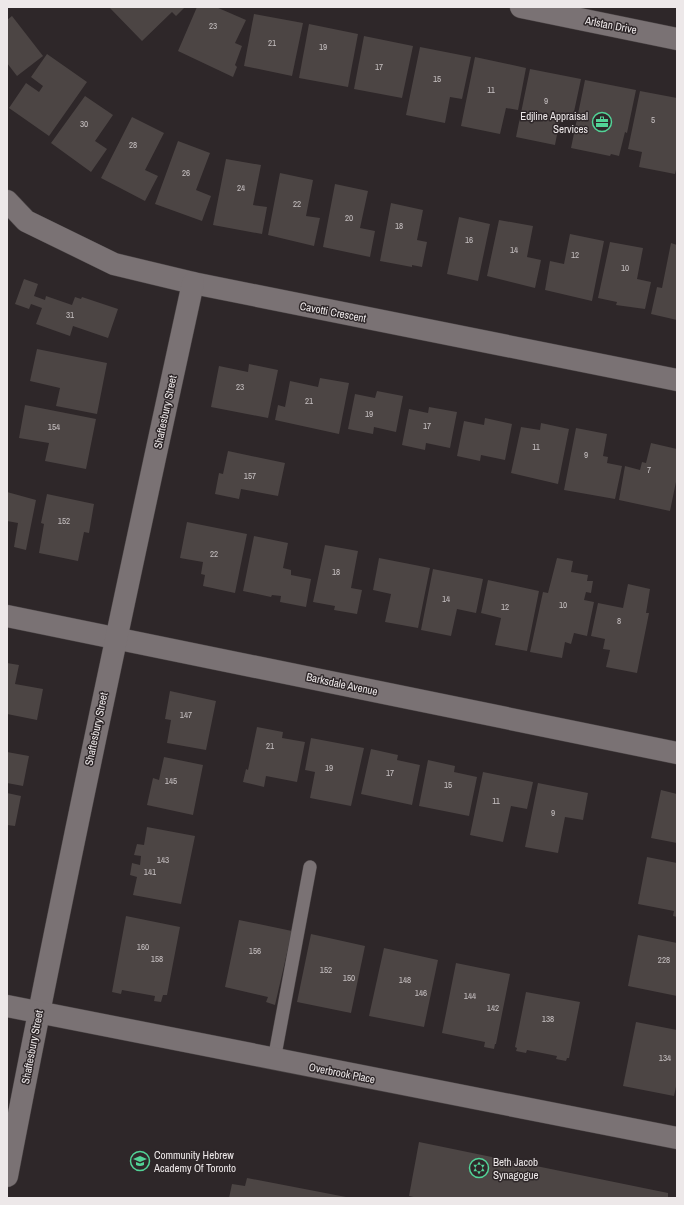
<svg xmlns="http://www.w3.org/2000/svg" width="684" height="1205" font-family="'Archivo Narrow',sans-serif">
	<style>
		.building { fill: #4c4544 }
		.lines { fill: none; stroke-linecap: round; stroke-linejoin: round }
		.lane-casing { stroke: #4a4445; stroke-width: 14 }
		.street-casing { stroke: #4a4445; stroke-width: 23 }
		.secondary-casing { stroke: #4a4445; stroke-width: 23 }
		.lane { stroke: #7a7274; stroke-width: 13 }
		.street { stroke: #7a7274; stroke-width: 22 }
		.secondary { stroke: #7a7274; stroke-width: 22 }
		.labels { text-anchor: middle; stroke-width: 3; stroke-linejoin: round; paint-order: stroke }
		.number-label { font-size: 9px; fill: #c5bfc0 }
		.street-label { font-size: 11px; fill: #ede8e9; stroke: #2e2729 }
		.poi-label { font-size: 11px; fill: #ede8e9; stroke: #2e2729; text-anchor: start }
	</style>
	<rect width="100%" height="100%" fill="#2e2729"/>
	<g class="building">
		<polygon points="109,7 185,7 176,16 172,12 142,41"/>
		<polygon points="197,7 216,7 246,20 235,43 242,46 235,65 237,67 233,77 178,51"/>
		<polygon points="254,14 303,23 292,76 244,66"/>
		<polygon points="12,16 43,56 17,76 7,63 7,20"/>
		<polygon points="309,24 358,34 348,87 299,78"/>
		<polygon points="364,36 413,46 402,98 354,89"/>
		<polygon points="420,47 471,57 462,99 450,97 445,123 406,115"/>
		<polygon points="47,54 87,82 49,136 9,108 26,83 39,92 43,86 31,77"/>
		<polygon points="475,57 526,68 518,110 506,108 500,134 461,126"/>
		<polygon points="530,69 581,79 572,121 560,119 555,145 516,137"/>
		<polygon points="585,80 636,90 627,133 625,132 619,156 611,154 610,156 571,148"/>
		<polygon points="640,91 677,98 677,165 675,174 639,167 642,152 628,149"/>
		<polygon points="85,96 113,115 95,141 107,149 91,172 51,143"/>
		<polygon points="132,117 164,133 145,170 158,176 145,201 101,178"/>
		<polygon points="178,141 210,153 196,190 211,196 202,221 155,204"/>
		<polygon points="226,159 261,165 253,205 267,207 262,234 213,225"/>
		<polygon points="280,173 313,180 306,216 320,218 314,246 268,235"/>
		<polygon points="335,184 368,191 360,228 375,231 370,257 323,247"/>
		<polygon points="391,203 423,210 417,240 427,242 422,267 412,265 412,267 380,261"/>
		<polygon points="459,217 490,224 478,281 447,274"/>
		<polygon points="499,220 533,226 527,257 541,260 535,288 487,276"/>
		<polygon points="570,234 604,241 592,301 545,290 550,261 564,264"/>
		<polygon points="610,242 643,248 637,279 651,282 645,309 616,305 617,302 598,298"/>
		<polygon points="671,243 677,245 677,320 651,314 657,287 662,288"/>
		<polygon points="24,279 38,284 34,296 45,300 46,296 72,305 75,297 81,299 82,297 118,309 108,338 73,326 70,336 36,324 42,308 31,304 29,309 15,304"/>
		<polygon points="37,349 107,363 97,414 56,406 60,388 30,381"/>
		<polygon points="249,364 278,370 268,418 211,407 219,366 248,372"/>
		<polygon points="320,378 349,383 339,434 275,420 278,405 285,407 290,381 318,387"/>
		<polygon points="377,391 403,396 396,432 374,427 373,434 348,429 355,394 375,398"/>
		<polygon points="25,405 96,419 86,469 45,461 49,443 19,438"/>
		<polygon points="429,407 457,412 450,448 426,443 425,450 402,445 409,409 428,413"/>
		<polygon points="485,418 512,424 505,460 481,455 480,461 457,456 464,421 484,425"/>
		<polygon points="541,423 569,429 558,484 511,473 521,427 540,430"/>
		<polygon points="576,428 607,434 603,456 608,457 607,463 622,466 615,499 564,490"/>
		<polygon points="651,443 677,449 677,477 670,511 619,500 625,466 640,470 642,462 646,463"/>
		<polygon points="228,451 285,463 278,496 241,489 239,499 215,494 219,473 223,474"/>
		<polygon points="7,492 36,500 26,550 14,547 18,523 7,521"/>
		<polygon points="47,494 94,504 89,533 84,532 78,561 39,553 44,524 41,523"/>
		<polygon points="187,522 247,534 235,593 203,586 205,575 201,574 203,562 180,558"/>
		<polygon points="254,536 288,543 283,568 291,570 291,575 311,579 306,607 280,602 281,596 272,595 271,597 243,591"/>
		<polygon points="325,545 358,551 351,588 362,590 357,614 334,610 335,606 313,602"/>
		<polygon points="379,558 430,568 418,628 385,622 391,594 373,590"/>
		<polygon points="557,558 573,561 571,572 588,575 587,581 593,581 591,593 586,592 584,600 594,602 587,636 574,633 571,644 565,642 562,658 530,652 543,592 548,593"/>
		<polygon points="433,569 483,579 476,613 457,609 451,636 421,630"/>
		<polygon points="488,580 539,591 527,651 495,645 501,618 481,613"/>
		<polygon points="628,584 650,589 646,613 649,613 637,673 606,667 610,650 603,649 605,639 591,636 598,603 623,608"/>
		<polygon points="7,663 19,665 15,684 43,689 37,720 7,714"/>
		<polygon points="170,691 216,701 206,750 167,743 171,720 165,719"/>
		<polygon points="257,727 283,732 282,738 305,742 297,782 266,776 264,787 243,782 246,769 248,770"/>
		<polygon points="311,738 364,748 351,806 310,798 315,772 305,770"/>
		<polygon points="371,749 398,755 397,760 420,765 412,805 361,794"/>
		<polygon points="7,752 29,756 23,786 7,783"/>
		<polygon points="164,757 203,765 193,815 147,805 153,778 159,780"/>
		<polygon points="428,760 455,766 454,772 477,777 469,816 419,806"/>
		<polygon points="483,772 533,782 527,809 511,806 503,842 470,835"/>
		<polygon points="538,783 588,793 583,820 565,817 558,853 525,847"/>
		<polygon points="661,790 677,794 677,843 651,838"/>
		<polygon points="7,793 21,796 15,826 7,825"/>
		<polygon points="147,827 195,836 181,904 133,895 137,877 130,875 132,863 140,865 141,856 134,855 137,844 144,845"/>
		<polygon points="647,857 677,863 677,917 673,916 674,911 638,904"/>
		<polygon points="126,916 180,927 167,995 163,995 161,1002 154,1001 155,996 122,990 121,994 112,992"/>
		<polygon points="239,920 292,931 275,1005 266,1002 268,997 225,987"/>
		<polygon points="311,934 365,946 351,1013 297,1002"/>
		<polygon points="638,935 677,943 677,996 628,986"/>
		<polygon points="384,948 438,960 424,1027 369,1016"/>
		<polygon points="456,963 510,974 496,1044 495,1044 494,1049 484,1047 485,1042 442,1033"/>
		<polygon points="526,992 580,1002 569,1058 567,1058 566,1061 556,1059 557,1056 527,1050 526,1053 516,1051 517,1048 515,1047"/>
		<polygon points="636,1022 677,1030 677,1082 674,1096 623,1086"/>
		<polygon points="419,1142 668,1193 668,1198 418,1198 409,1196"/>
		<polygon points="247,1178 346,1197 346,1198 229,1198 232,1184 245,1186"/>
	</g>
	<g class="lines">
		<defs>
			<polyline id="lane" points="274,1060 310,867"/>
			<g id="street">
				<polyline points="521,7 677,39"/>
				<polyline points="7,201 26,221 114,264 193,283 677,380"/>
				<polyline points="7,616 677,753"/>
				<path d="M7,1176C64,878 128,580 193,283"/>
			</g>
			<polyline id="secondary" points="7,1006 677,1138"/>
		</defs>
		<use href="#lane" class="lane-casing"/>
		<use href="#street" class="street-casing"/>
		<use href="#secondary" class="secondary-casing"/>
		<use href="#lane" class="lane"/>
		<use href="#street" class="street"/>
		<use href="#secondary" class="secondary"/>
	</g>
	<defs>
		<symbol id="office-ring" viewBox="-11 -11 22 22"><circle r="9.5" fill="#2e2729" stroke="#52d397" stroke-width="1.5"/><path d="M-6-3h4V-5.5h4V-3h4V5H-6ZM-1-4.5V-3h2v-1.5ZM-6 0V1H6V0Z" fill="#52d397"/></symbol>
		<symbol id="school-ring" viewBox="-11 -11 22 22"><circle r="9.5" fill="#2e2729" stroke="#52d397" stroke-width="1.5"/><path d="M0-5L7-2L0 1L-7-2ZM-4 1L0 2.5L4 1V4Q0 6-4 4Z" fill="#52d397"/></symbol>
		<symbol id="synagogue-ring" viewBox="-11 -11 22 22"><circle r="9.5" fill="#2e2729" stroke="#52d397" stroke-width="1.5"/><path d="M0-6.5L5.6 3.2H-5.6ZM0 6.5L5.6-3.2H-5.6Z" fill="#52d397"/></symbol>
	</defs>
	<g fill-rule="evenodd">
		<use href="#office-ring" x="591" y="111" width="22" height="22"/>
		<use href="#school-ring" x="129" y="1150" width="22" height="22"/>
		<use href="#synagogue-ring" x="468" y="1157" width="22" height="22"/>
	</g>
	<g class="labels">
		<g class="number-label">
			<text x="213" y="29">23</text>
			<text x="272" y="46">21</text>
			<text x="323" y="50">19</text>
			<text x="379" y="70">17</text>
			<text x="437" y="82">15</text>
			<text x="491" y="93">11</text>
			<text x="546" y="104">9</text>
			<text x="653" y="123">5</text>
			<text x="84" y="127">30</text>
			<text x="133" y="148">28</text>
			<text x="186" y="176">26</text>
			<text x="241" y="191">24</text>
			<text x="297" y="207">22</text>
			<text x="349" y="221">20</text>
			<text x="399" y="229">18</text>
			<text x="469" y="243">16</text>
			<text x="514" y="253">14</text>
			<text x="575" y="258">12</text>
			<text x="625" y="271">10</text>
			<text x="70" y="318">31</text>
			<text x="240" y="390">23</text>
			<text x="309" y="404">21</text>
			<text x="369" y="417">19</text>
			<text x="427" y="429">17</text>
			<text x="54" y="430">154</text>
			<text x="536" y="450">11</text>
			<text x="586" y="458">9</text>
			<text x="649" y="473">7</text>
			<text x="250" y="479">157</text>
			<text x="64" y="524">152</text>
			<text x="214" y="557">22</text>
			<text x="336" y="575">18</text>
			<text x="446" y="602">14</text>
			<text x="563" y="608">10</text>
			<text x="505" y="610">12</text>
			<text x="619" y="624">8</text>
			<text x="186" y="718">147</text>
			<text x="270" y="749">21</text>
			<text x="329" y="771">19</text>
			<text x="390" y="776">17</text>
			<text x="171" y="784">145</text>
			<text x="448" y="788">15</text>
			<text x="496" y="804">11</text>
			<text x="553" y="816">9</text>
			<text x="163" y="863">143</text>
			<text x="150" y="875">141</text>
			<text x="143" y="950">160</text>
			<text x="255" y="954">156</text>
			<text x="157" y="962">158</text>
			<text x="664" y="963">228</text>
			<text x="326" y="973">152</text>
			<text x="349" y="981">150</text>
			<text x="405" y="983">148</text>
			<text x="421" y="996">146</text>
			<text x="470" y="999">144</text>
			<text x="493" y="1011">142</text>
			<text x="548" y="1022">138</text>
			<text x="665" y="1061">134</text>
		</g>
		<g class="street-label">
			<text transform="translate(611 25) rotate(11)" y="4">Arlstan Drive</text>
			<text transform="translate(333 312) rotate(11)" y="4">Cavotti Crescent</text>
			<text transform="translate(165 412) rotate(-78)" y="4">Shaftesbury Street</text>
			<text transform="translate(342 684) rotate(12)" y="4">Barksdale Avenue</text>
			<text transform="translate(96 729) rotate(-78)" y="4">Shaftesbury Street</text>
			<text transform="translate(32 1047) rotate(-79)" y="4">Shaftesbury Street</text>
			<text transform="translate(342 1073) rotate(11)" y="4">Overbrook Place</text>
		</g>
		<g class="poi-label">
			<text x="588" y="120" text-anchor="end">Edjline Appraisal<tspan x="588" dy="13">Services</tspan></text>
			<text x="154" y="1159">Community Hebrew<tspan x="154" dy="13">Academy Of Toronto</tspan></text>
			<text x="493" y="1166">Beth Jacob<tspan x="493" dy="13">Synagogue</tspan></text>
		</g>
	</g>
	<rect width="684" height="1205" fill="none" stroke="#ede8e9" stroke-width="16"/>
</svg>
